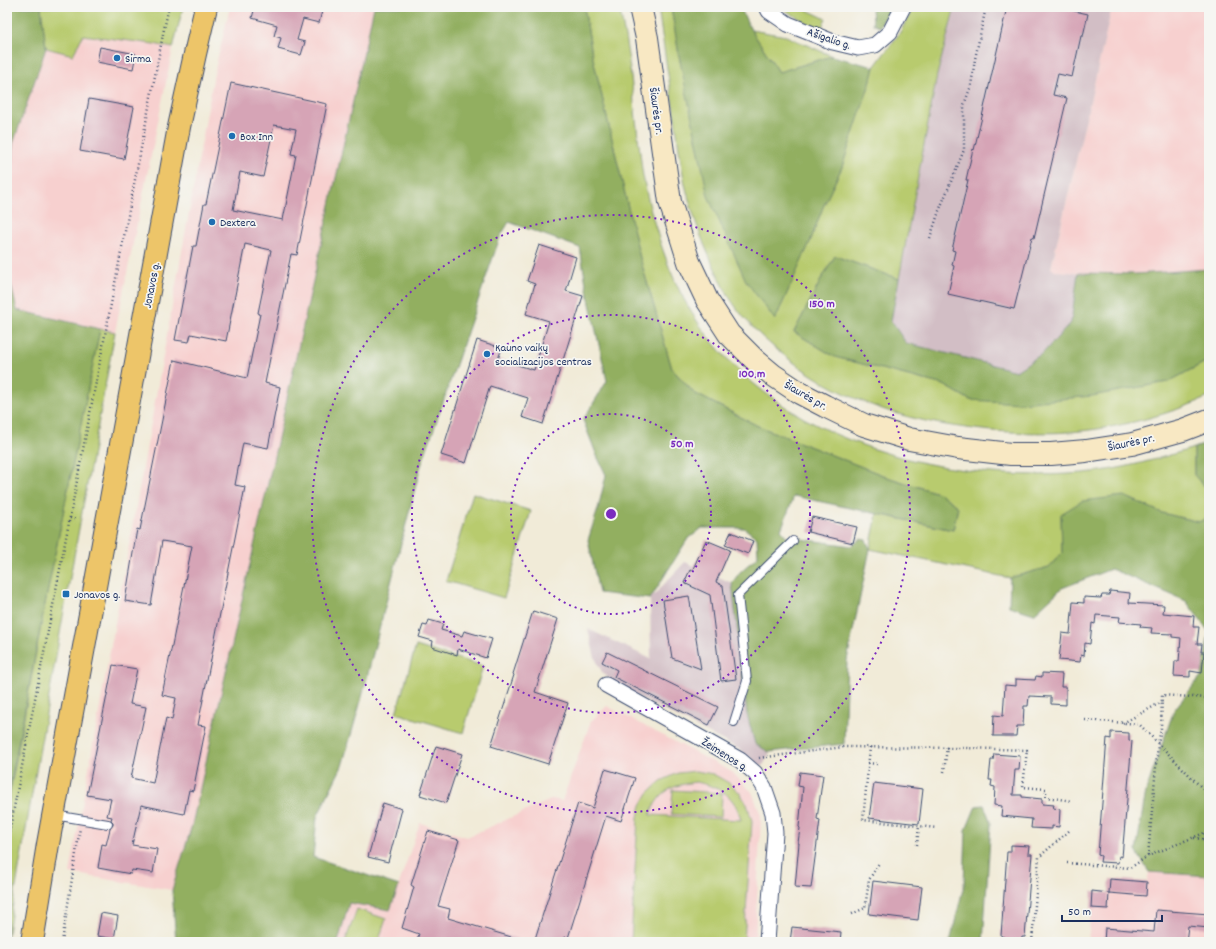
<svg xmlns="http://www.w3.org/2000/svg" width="1216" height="949" font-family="Dekko,sans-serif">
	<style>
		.built { fill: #f7d0cf }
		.industrial { fill: #d2bec5 }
		.green { fill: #b8cb6e; stroke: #6a7d66; fill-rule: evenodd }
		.forest { fill: #92af61; stroke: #566f60 }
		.building { fill: #d6a4b6; fill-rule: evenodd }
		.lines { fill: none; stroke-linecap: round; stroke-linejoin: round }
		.lane-casing { stroke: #3b4b70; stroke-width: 10 }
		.street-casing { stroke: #3b4b70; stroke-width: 17 }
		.secondary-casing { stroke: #3b4b70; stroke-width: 24 }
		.primary-casing { stroke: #3b4b70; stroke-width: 24 }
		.path { stroke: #3b4b70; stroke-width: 2.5; stroke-dasharray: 1 3; stroke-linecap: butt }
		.lane { stroke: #fff; stroke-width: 8 }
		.street { stroke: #fff; stroke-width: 15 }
		.secondary { stroke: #f8e8c3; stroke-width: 22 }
		.primary { stroke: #edc569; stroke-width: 22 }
		.ring { fill: none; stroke: #7b2cbf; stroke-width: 2; stroke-dasharray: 2 4 }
		.poi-dot { fill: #1f6fb2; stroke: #f6f6f2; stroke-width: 1.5 }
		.labels { text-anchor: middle; stroke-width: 3.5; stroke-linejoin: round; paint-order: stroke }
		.street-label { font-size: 12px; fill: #1b2f5e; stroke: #f6f6f2 }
		.poi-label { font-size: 12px; fill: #1b2f5e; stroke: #f6f6f2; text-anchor: start }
		.centre { fill: #7b2cbf; stroke: #f6f6f2; stroke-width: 2 }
		.ring-label { font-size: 12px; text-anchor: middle; font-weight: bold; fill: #7b2cbf; stroke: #f6f6f2; stroke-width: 3.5; stroke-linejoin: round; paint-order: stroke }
	</style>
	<rect width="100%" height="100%" fill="#f6f6f2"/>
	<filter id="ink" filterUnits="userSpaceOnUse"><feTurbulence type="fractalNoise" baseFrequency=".025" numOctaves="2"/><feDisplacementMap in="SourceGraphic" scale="8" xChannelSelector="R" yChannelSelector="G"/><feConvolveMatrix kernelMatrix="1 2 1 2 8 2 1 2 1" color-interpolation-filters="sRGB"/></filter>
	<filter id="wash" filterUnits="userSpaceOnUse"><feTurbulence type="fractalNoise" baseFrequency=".012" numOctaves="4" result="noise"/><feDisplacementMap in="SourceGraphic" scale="16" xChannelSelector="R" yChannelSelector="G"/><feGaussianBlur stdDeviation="0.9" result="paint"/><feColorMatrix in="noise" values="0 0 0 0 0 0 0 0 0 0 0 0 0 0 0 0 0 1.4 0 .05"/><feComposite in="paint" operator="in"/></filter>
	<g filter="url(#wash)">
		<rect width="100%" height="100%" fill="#f1ebd8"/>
		<g class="built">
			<polygon points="230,7 374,7 192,825 172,890 70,873 214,74"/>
			<polygon points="1112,7 1209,7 1209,269 1136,274 1078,273 1055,271 1051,269"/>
			<polygon points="82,35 154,44 173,48 115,332 100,329 17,310 7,268 7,225 13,144 46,48 73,55"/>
			<polygon points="607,706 732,772 752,792 761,815 755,942 338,942 349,903 390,910 420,823 467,837 553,799 562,801 591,721"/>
			<polygon points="1149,872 1209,876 1209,942 1088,942 1091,908 1108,909 1109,893 1145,896"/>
		</g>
		<g class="industrial">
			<polygon points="955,7 1112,7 1051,268 1055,271 1078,273 1071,323 1043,353 1016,371 906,343 891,321 937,75"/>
			<polygon points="685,562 732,583 747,714 755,744 770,753 762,767 741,750 617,686 602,672 595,658 588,629 651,659 650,599"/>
		</g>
		<g class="green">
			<polygon points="41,7 183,7 173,48 154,44 83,35 73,55 46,48"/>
			<path d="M584,7H619C629,50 633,94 638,137C640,150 641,164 643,176C648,202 655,228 664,253C721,425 917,487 1083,473C1121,470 1157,459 1194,448V475L1209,491V517L1199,522L1162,513L1124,496L1061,515L1062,553L1049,567L1010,578L870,549L877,514L953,530L958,507L941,494L890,478L758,426L694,393L672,369L640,258L592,54Z"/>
			<path d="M658,7H671L680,61L775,320L810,242L823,207L842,167L870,83L874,67L899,34L914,7H955L937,75L899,279L835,256L822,278L794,332L835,357L944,385L970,400L1168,382L1209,360V397C1169,414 1124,427 1081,431C1052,434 1023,433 993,431C917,424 850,406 789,359C766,342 746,323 731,300C727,294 724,287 721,281C705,250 693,218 685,184C680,162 678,140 675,118C669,81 663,44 658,7Z"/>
			<polygon points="780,7 801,7 826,19 820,31"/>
			<polygon points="751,30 786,36 832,56 779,72"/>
			<polygon points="100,329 115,332 63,616 7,938 7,809 44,609"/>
			<polygon points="473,493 531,511 504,598 446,581"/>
			<polygon points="416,646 483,666 463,733 396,713"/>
			<path d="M696,771L713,774L729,783L739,792L747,804L752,821L744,942H631L638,817L641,805L648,793L661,781L678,773ZM696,782C720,787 735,795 741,820L650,815C659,791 672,785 696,782Z"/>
			<polygon points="673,790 722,793 721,817 671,814"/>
			<polygon points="357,909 386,919 378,942 345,942"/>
		</g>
		<g class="forest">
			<polygon points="7,7 41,7 46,48 13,144 7,225"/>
			<polygon points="374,7 584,7 592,54 640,258 672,369 694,393 758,426 890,478 941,494 958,507 953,530 794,496 781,530 787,537 852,546 860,539 866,540 870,549 847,660 844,744 769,752 755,744 747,714 732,583 740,572 758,556 757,538 744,528 702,528 687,540 650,599 599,593 588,540 598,509 606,475 597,456 583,420 607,381 587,290 580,248 509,222 500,237 420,469 362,697 342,766 317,817 313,857 399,886 390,910 349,903 338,942 176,942 172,890 192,825"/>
			<polygon points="671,7 740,7 751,30 779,72 832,56 874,67 870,83 842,167 823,207 810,242 775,320 746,281 708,196 680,61"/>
			<polygon points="872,7 892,7 879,27 873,24"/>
			<polygon points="835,256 899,279 891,321 906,343 1016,371 1043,353 1071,323 1078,273 1136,274 1209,269 1209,360 1168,382 1092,396 1021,403 970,400 944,385 835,357 794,332 822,278"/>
			<polygon points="7,268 17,310 100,329 44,609 7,803"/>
			<polygon points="1209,443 1209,491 1194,475 1194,448"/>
			<polygon points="1124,496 1162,513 1199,522 1209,517 1209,876 1149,872 1136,851 1146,791 1174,710 1202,675 1209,632 1186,601 1111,569 1062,588 1034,614 1009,606 1010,578 1049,567 1062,553 1061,514 1082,501"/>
			<polygon points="984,805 991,823 983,942 950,942 964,885 966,830 976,806"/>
		</g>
		<g id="blocks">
			<g class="building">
				<polygon points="255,7 323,7 319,23 303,19 297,40 305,42 301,55 278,49 281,38 274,36 277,25 252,18"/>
				<polygon points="1007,7 1057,7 1088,14 1083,36 1081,36 1072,77 1058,74 1053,95 1067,98 1034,238 1032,237 1014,309 948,294 954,266 952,265 955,251 952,250 968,180 966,180 973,149 974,150 981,121"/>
				<polygon points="100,47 136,54 133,69 97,62"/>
				<path d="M231,83L327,104L297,255L291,254L265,383L280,387L268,448L243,443L235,485L245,487L198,725L206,726L193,791L189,790L184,814L141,805L132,845L157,849L153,873L132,870L131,874L98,868L102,844L106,845L110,829L113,825V822L111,820L112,817L107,816L111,799L87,795L113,665L137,669L130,704L146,707L131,778L153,783L166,718L172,720L176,698L162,695L192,546L162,541L151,605L125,601L137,529L140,530L174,360L247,378L260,314L258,313L271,250L245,244L226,341L191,334L189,342L175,340L193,246H196L204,204H206ZM274,125L296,129L291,154L296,155L283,220L233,210L240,172L263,177Z"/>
				<polygon points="89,99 134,107 124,159 80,151"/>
				<polygon points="539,245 576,257 566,291 583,296 543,424 522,417 528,398 490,386 466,463 441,455 477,340 502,348 498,359 534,370 549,321 526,314 535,284 527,281"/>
				<polygon points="812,517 857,527 853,543 808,532"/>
				<polygon points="731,532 753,541 748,554 725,545"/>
				<polygon points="706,540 730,550 716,582 723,586 736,679 721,681 710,595 684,583 690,570 692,571"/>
				<polygon points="1110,591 1130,593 1129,603 1164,605 1163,613 1194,616 1193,627 1199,627 1197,644 1202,644 1201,652 1204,652 1202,673 1190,671 1190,677 1174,676 1175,661 1179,661 1181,638 1172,637 1172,634 1151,633 1152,628 1140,627 1141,624 1119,622 1120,617 1096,615 1095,624 1092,623 1090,644 1085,643 1084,656 1081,655 1080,662 1059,660 1062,633 1070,634 1073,602 1084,603 1084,597 1101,598 1102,595 1109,595"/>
				<polygon points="689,596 701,669 672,658 663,600"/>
				<polygon points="533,611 558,619 535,692 568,703 548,764 491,746 514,675 513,674"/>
				<polygon points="429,620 443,624 441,630 462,636 464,631 492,639 486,658 458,649 457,655 432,647 433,641 419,637 423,625 427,626"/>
				<polygon points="607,652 718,707 709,725 614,677 617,670 602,662"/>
				<polygon points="1042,673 1062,674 1061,687 1066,687 1066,705 1051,704 1051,697 1029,696 1028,706 1024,706 1023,726 1017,726 1016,736 993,736 994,715 1003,716 1005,685 1016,686 1016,679 1035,680 1036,676 1042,677"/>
				<polygon points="1111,732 1129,733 1129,740 1132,741 1122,857 1119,856 1118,863 1100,862 1101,856 1098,855 1107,738 1111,739"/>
				<polygon points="436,746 462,754 446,803 420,795"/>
				<polygon points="994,754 1020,756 1019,770 1015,770 1013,795 1022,795 1022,797 1042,799 1042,804 1054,805 1053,808 1060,809 1059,827 1052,826 1052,829 1031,828 1032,819 1001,816 1002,806 994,805 995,787 991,786 992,780 989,780 991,760 993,760"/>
				<polygon points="605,769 635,778 621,821 606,816 568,938 565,937 564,942 534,942 578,803 593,808"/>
				<polygon points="800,772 823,775 817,819 820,820 811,888 795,887 799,843 798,843 800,828 799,827 803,787 798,786"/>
				<polygon points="874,783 923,789 919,824 869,818"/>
				<polygon points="383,803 402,809 388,862 368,857"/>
				<polygon points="428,831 459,840 438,906 450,909 448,918 518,939 517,942 416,942 419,934 402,928 414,887 411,885"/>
				<polygon points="1011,845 1029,846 1028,854 1032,854 1025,937 1022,937 1021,942 1003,942 1004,937 1001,936 1007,852 1011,852"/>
				<polygon points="1110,879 1147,882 1146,896 1109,893"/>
				<polygon points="873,881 922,887 918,920 869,914"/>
				<polygon points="1092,891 1109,893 1108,909 1091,908"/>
				<polygon points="1156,910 1209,914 1209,928 1188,926 1186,942 1104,942 1105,928 1154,932"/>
				<polygon points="101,913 118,916 114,939 97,936"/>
				<polygon points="792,927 841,932 840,942 790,942"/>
			</g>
		</g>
	</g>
	<g filter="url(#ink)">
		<use href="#blocks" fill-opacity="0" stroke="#3b4b70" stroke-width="1"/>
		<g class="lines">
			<defs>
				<g id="lane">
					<polyline points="734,722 747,681 738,595 793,541"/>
					<polyline points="54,815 108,824"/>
				</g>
				<g id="street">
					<polyline points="767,7 769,11 788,24 833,42 858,48 875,45 890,32 903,7"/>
					<polyline points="606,685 740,760 755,773 764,787 773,813 775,833 767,942"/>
				</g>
				<polyline id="secondary" points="640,7 647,38 670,202 689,262 707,300 729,334 755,360 773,375 800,393 825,406 864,425 909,439 958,448 1011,454 1051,454 1086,451 1132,444 1183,430 1209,420"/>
				<polyline id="primary" points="32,942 48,844 179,127 195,54 206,7"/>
			</defs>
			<use href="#lane" class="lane-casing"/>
			<use href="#street" class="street-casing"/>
			<use href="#secondary" class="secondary-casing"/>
			<use href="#primary" class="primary-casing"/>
			<g class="path">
				<polyline points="930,238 939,211 964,150 964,105 971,86 975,59 986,7"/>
				<polyline points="70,518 77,520"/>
				<polyline points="1085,720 1139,724 1209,795"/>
				<polyline points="1123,723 1162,702"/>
				<polyline points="870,747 863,820 937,828"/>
				<polyline points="759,758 844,747 965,748 1027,750 1023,787 1046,789 1046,797 1072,801"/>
				<polyline points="868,763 878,764"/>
				<polyline points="944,772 947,747"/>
				<polyline points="1194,838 1209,840"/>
				<polyline points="7,844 164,29 169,7"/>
				<polyline points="917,845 919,826"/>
				<polyline points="1148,856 1158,744 1161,729 1162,695 1209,698"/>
				<polyline points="1067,863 1130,868 1148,856 1209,831"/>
				<polyline points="852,914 865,908 869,880 879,863"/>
				<polyline points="62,942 80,828"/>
				<polyline points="1032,942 1039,857 1070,830"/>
			</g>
			<use href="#lane" class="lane"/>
			<use href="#street" class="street"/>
			<use href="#secondary" class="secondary"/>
			<use href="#primary" class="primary"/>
		</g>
	</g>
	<g class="ring">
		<circle cx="611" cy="514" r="100"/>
		<circle cx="611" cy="514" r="199"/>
		<circle cx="611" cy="514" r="299"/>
	</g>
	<g class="poi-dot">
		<circle cx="117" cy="58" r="4"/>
		<circle cx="232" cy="136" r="4"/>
		<circle cx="212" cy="222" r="4"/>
		<circle cx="487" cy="354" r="4"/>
		<rect x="62" y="590" width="8" height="8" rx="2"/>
	</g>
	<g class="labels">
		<g class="street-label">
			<text transform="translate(829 38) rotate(19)" y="4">Ašigalio g.</text>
			<text transform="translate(657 111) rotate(82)" y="4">Šiaurės pr.</text>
			<text transform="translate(151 285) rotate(-79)" y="4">Jonavos g.</text>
			<text transform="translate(806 395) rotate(30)" y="4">Šiaurės pr.</text>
			<text transform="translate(1131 442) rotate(-12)" y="4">Šiaurės pr.</text>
			<text transform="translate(725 754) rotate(32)" y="4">Žeimenos g.</text>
		</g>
		<g class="poi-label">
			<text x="125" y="62">Sirma</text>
			<text x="240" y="140">Box Inn</text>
			<text x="220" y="226">Dextera</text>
			<text x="495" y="351">Kauno vaikų<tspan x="495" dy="14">socializacijos centras</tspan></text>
			<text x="74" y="598">Jonavos g.</text>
		</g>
	</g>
	<circle cx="611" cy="514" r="6" class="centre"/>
	<g class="ring-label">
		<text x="822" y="307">150 m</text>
		<text x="752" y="377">100 m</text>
		<text x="682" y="447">50 m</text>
	</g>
	<rect width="1216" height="949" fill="none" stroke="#f6f6f2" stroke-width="24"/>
	<path d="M1062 915v6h100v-6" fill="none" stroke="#1b2f5e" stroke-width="2"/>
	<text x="1068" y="915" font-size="12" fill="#1b2f5e" stroke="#f6f6f2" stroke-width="3" paint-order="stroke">50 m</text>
</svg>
